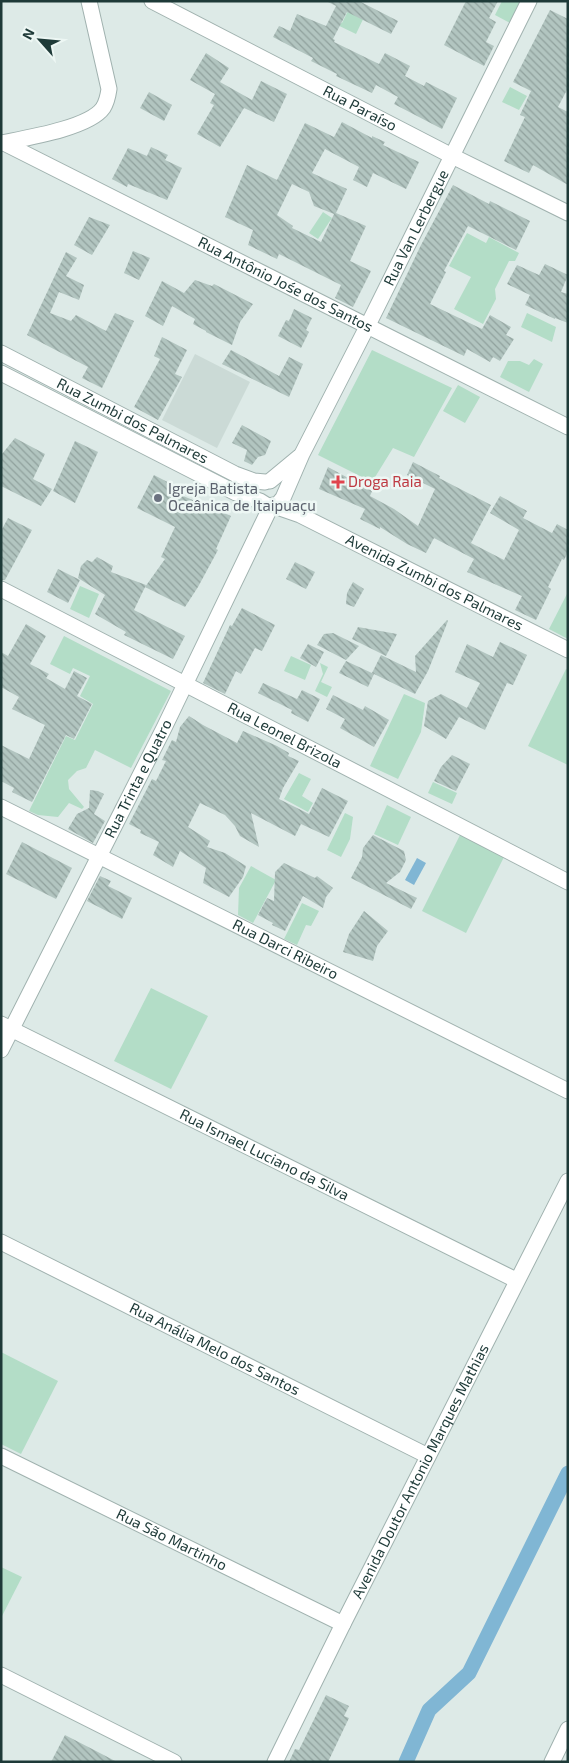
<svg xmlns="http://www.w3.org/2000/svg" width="569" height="1763" font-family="'Exo 2',sans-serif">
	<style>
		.built { fill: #cbdad6 }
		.grass { fill: #b3ddc7 }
		.water { fill: #80b6d4 }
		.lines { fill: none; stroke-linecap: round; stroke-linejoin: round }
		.canal { stroke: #80b6d4; stroke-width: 15 }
		.building { fill: url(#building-back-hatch); fill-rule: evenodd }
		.minor-casing { stroke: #a0b2af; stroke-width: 17 }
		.minor { stroke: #fff; stroke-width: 15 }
		.health-dot { fill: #e0444e; stroke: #edf7f4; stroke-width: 2 }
		.worship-dot { fill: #6b7280; stroke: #edf7f4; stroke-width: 2 }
		.labels { text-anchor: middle; stroke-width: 5; stroke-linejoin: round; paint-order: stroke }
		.street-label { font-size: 15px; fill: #1e3a38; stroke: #edf7f4 }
		.health-label { font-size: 15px; fill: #be3a42; stroke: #edf7f4; text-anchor: start }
		.worship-label { font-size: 15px; fill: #5b616d; stroke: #edf7f4; text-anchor: start }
	</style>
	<defs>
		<pattern id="building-back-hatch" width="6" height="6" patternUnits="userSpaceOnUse" patternTransform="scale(1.25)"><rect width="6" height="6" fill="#b2c5c0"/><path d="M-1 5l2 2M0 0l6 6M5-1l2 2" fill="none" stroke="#90a19d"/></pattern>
	</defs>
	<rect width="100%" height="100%" fill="#ddeae7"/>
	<polygon class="built" points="195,354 250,382 217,448 162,420"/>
	<g class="grass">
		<polygon points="502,1 522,1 510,23 495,15"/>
		<polygon points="351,5 366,13 356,34 329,21 331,18 342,23"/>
		<polygon points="510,87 527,96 519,110 502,102"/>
		<polygon points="323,212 332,218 318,239 309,233"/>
		<polygon points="467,233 486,243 489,237 519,253 515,261 509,261 495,289 496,299 483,324 454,309 471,277 449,266"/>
		<polygon points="527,313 556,327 552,342 521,327"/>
		<polygon points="372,350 452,388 414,457 393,448 372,482 318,455"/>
		<polygon points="534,359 543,364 529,392 500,377 508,361 520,361 529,365"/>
		<polygon points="458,385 480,397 465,423 443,411"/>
		<polygon points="80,586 99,594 89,618 70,609"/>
		<polygon points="568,592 568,639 549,629"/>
		<polygon points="64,636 171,691 131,768 95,750 86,768 77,771 68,780 69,789 84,807 82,809 69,803 58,817 38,815 29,811 66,736 75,740 93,704 80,696 90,676 73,668 70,674 50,664"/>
		<polygon points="291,656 311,665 305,680 284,671"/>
		<polygon points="320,663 328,667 321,682 332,687 327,697 315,691 323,674"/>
		<polygon points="566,669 568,670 568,765 528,746"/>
		<polygon points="404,694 425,703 421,732 398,779 370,766"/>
		<polygon points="299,773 311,779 302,796 313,803 308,812 284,799"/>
		<polygon points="433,782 457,793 452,804 428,793"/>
		<polygon points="387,805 411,817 398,845 374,834"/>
		<polygon points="345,813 353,817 350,839 341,857 327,850"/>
		<polygon points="460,835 504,857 466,933 422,911"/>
		<polygon points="251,866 276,880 253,923 238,915 239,888"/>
		<polygon points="302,903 319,911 311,926 306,925 297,945 284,939"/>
		<polygon points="151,988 208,1016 171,1089 114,1061"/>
		<polygon points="1,1352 58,1381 21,1454 1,1444"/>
		<polygon points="1,1567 22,1577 1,1618"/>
	</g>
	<polygon class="water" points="417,858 426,863 414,885 405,880"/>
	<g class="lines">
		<polyline class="canal" points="406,1762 429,1710 469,1673 568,1473"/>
	</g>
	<g class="building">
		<polygon points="326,1 359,1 398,21 391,34 347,12 333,39 335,40 334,42 379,64 385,53 410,66 405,76 424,86 426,82 457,98 442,129 394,104 398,97 376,85 372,93 336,76 337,74 311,61 313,58 273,37 279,26 290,31 297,14 326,26 336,6"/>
		<polygon points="466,1 498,1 489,18 496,22 486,42 494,46 484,66 444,45"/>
		<polygon points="550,10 568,19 568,88 558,107 568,112 568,185 533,165 529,173 504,161 525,117 520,115 531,91 513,82"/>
		<polygon points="206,53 229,68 220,82 252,100 261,81 287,94 274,122 244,108 220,147 197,134 214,105 210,103 215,94 190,80"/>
		<polygon points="149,92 172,105 164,121 140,108"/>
		<path d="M342,122L372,138V136L385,142L383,145L419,162L406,189L373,173L367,187L353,180L359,167L325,149L312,173L347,189L336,213L366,226L350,261L371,271L353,307L335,298L341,285L279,254L277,259L248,245L253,230L225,217L247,165L277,180L305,123L334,137ZM292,184L309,192L314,206L334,214L321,242L292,228L293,226L277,215Z"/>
		<polygon points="151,147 168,155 165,160 182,168 167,200 128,184 127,187 112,179 128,148 147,156"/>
		<polygon points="453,185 489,204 490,201 530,221 516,250 468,226 444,271 446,272 430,304 482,329 490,315 511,327 506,335 514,339 500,361 493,357 490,362 467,349 464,356 386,318 421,245"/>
		<polygon points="89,217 110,225 92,255 74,245"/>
		<polygon points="133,251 150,258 139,280 124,273"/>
		<polygon points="66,252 77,258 66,276 84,285 79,300 59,292 50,313 71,321 76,315 106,331 115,313 134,321 102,388 82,378 88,367 27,335"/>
		<polygon points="545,264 568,275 561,292 568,294 568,323 555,318 555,319 525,305 530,295 507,284 517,265 539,275"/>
		<polygon points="195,280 212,286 214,284 253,304 240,322 232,345 206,332 206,331 193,324 195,319 172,306 163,326 145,316 162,281 184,293"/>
		<polygon points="294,309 312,318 306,330 309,332 301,348 278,336 286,320 289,321"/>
		<polygon points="162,337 187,350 175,374 182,377 158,420 134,407 160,359 154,356"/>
		<polygon points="231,350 279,376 289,357 303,364 289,397 222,364"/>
		<polygon points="242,425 271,441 265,455 258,457 252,465 244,461 247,450 232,443"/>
		<polygon points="15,438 45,454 33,479 52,489 41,506 1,486 2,454"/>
		<polygon points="75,441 98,452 75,503 53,491"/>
		<polygon points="413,462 440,476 439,478 491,505 471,543 504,560 519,530 490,513 500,496 527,511 523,518 552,533 557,524 568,530 568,552 564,560 562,559 548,587 551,589 536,620 515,610 522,596 467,572 474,559 434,538 426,553 407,544 380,527 380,529 360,519 365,509 319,489 328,467 372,491 370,496 394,509 418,526 435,489 407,475"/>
		<polygon points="154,475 179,488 176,493 231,516 216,549 218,550 198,587 185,607 145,587 165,559 161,557 175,527 137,508"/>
		<polygon points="8,518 32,530 5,580 1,580 1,531"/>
		<polygon points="97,557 113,566 111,572 146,585 134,610 185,636 173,659 124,635 126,632 95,614 105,595 78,578 81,566 87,560 92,562"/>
		<polygon points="295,562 315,572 306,589 286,579"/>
		<polygon points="58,569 80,580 68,603 47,592"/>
		<polygon points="353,582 364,589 354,607 346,604 347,593"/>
		<polygon points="242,608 275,625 262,651 255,648 241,674 236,671 225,694 203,683 230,625 232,626"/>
		<polygon points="447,620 448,621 428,671 415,694 372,673 381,655 416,672 415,656"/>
		<polygon points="26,624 46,636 30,664 49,674 46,678 65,689 74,671 87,678 77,696 92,704 74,739 66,735 32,802 12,792 14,788 1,781 1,745 29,759 45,725 12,709 19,697 1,687 1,652 8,656"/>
		<polygon points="358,627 397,634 386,656 352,639"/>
		<polygon points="333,633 359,646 346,660 317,645 324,634"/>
		<polygon points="500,642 527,655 513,685 507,683 485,730 459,717 446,739 424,726 428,701 441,694 467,708 480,683 455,672 467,644 493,657"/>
		<polygon points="308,644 324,652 316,667 300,658"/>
		<polygon points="346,661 374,674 368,687 339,673"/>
		<polygon points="263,683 297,699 302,690 320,699 308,722 291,713 292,710 258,693"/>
		<polygon points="333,695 363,710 365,706 389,720 374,747 340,728 345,719 326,709"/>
		<polygon points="189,716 203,725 237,743 243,731 277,746 289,753 288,756 299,761 283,788 279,799 309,814 322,788 348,801 329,837 301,824 295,836 251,813 259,847 240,836 235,826 225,815 200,803 188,827 210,841 207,847 225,853 246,866 243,877 229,897 203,883 206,868 180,851 173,867 153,855 159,842 140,833 141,830 129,824 152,779 156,781 166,761 162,760 172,740 176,742 180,727"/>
		<polygon points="452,755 470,764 456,791 434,781 441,767"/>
		<polygon points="90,790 98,791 104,794 94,814 105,821 93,843 68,829 77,814 89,808"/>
		<polygon points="373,835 404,851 406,860 400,872 386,883 417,898 411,909 351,878 362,857 363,848"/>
		<polygon points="22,842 72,868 56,899 6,874"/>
		<polygon points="284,863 315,878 317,876 333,888 326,897 323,908 303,896 285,931 272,925 273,923 258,915 267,898 274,901 275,872"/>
		<polygon points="100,876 111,881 108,886 132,898 122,919 87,901"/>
		<polygon points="364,911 388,931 377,946 373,961 343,952 349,934"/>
		<polygon points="326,1695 349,1706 344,1716 349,1718 328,1762 289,1762 295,1749 299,1750"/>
		<polygon points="65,1735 96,1751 117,1762 51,1762"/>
	</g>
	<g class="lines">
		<defs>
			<g id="minor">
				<path id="s1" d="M152,1L452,156L568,213"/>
				<path d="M1,143C26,138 89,128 103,108C107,102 108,96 109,89L89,1"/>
				<path id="s2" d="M4,143L568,427"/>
				<path id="s3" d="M1,353L235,474L254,481L265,482"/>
				<path id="s4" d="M1,373L236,493L260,501L268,506L278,504L283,498L302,454L368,325L529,1"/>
				<polyline points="270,481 299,457"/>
				<path id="s5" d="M274,506L300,515L568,650"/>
				<path id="s6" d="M1,589L568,882"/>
				<path id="s7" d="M1,807L568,1091"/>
				<path id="s8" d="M1,1024L516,1280"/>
				<path id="s9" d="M1,1050L164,728L271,506"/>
				<path id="s10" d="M1,1242L428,1456"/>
				<path id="s11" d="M1,1456L343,1624"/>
				<polyline points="1,1675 174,1762"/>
				<path id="s12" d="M275,1762L343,1624L568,1181"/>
				<polyline points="552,1762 568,1729"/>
			</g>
		</defs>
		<use href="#minor" class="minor-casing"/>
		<use href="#minor" class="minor"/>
	</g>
	<path class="health-dot" d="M335.5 474.5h5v5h5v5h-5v5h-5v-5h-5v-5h5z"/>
	<circle class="worship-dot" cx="158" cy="498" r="5"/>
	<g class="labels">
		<g class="street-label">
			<text dy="5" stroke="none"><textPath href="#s1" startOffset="234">Rua Paraíso</textPath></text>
			<text dy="5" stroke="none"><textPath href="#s4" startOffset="618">Rua Van Lerbergue</textPath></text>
			<text dy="5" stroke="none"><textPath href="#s2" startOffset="315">Rua Antônio Jośe dos Santos</textPath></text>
			<text dy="5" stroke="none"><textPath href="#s3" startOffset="148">Rua Zumbi dos Palmares</textPath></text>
			<text dy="5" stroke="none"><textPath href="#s5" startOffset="178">Avenida Zumbi dos Palmares</textPath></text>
			<text dy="5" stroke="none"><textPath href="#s6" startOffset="319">Rua Leonel Brizola</textPath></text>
			<text dy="5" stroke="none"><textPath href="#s9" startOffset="304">Rua Trinta e Quatro</textPath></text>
			<text dy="5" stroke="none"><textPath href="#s7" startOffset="318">Rua Darci Ribeiro</textPath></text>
			<text dy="5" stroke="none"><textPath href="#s8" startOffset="294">Rua Ismael Luciano da Silva</textPath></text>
			<text dy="5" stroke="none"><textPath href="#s10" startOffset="239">Rua Anália Melo dos Santos</textPath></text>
			<text dy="5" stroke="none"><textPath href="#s12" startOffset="325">Avenida Doutor Antonio Marques Mathias</textPath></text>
			<text dy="5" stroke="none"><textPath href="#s11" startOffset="190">Rua São Martinho</textPath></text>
		</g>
		<g class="health-label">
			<text x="348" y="487">Droga Raia</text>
		</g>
		<g class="worship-label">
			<text x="168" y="494">Igreja Batista<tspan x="168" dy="17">Oceânica de Itaipuaçu</tspan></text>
		</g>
	</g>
	<rect width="569" height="1763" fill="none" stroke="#1e3a38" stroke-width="5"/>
	<g transform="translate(40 40) rotate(297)" stroke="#edf7f4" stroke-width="4" paint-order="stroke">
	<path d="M0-4L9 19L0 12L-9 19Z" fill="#1e3a38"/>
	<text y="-8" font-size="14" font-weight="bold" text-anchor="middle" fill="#1e3a38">N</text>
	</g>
</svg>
